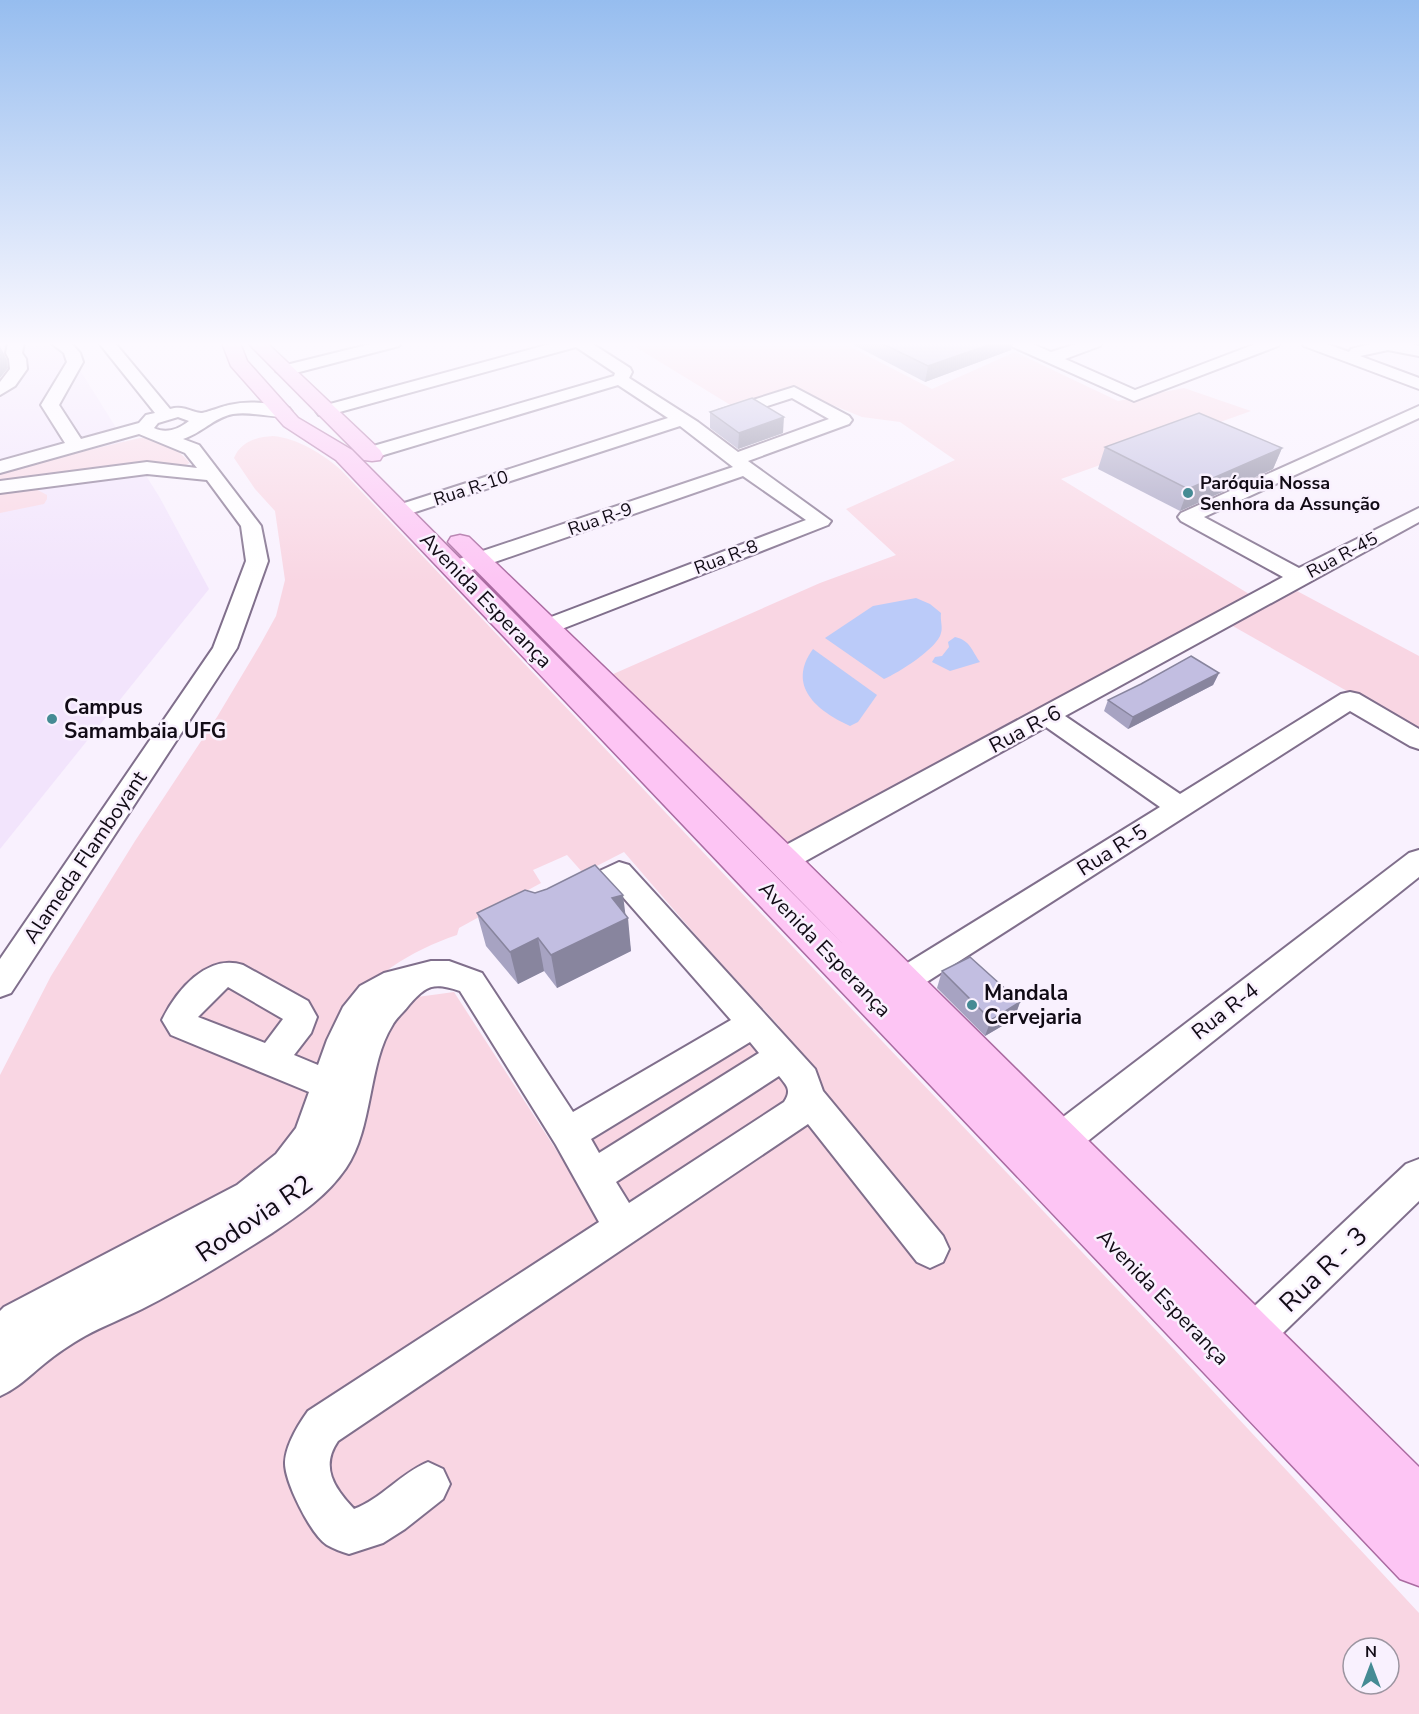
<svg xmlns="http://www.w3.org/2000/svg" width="1419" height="1714" font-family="'Nunito Sans',sans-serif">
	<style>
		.built { fill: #f2e4fc }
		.green { fill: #f9d6e3; fill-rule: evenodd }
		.water { fill: #bbcbf9 }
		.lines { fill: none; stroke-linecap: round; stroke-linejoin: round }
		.minor-casing { stroke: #806f8c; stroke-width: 4 }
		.major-casing { stroke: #aa6ba1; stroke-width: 3 }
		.minor { fill: #fff; fill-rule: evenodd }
		.major { fill: #fdc5f4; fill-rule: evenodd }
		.wall { fill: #a7a3c2 }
		.shaded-wall { fill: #88859e }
		.building { fill: #c2bee1; stroke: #88859e; stroke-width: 1.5 }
		.poi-dot { fill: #458b94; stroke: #f9f1fe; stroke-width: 2 }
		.labels { text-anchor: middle; stroke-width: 5; stroke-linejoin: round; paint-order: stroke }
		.far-poi-label { font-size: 18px; font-weight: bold; fill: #110b15; stroke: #f9f1fe; text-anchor: start }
		.far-street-label { font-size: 18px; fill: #110b15; stroke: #f9f1fe }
		.street-label { font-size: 21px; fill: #110b15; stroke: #f9f1fe }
		.poi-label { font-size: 21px; font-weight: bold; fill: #110b15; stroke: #f9f1fe; text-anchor: start }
		.near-street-label { font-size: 26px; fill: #110b15; stroke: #f9f1fe }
	</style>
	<rect width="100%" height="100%" fill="#f9f1fe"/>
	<polygon class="built" points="0,343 63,343 160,498 209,589 0,849"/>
	<g class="green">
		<polygon points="629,343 843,343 932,389 1015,352 1118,401 1184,388 1251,411 1061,479 1254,597 788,846 611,675 820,583 896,555 846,509 955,460 900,422 862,417 788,387 732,406"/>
		<path d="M273,436C297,438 323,454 341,470L1172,1347L1419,1613V1714H0V1396L30,1363L78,1333L265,1232L303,1206L317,1192L339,1163L354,1134L380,1038L400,1008L410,998L454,992L562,1159L779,1026L706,947L624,852L583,873L567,855L533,870L541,883L459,928L457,935C401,954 353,987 330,1043C324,1056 320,1072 315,1086C306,1114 307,1132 285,1155C256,1187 216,1204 178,1223C118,1252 53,1280 0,1321V1075L51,976L135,841L217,717L260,645L276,616L285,580L275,511L255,489L234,458C241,441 257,437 273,436ZM1353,1648H1389V1684H1353Z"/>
		<path d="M140,438C165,438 174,446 190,463L186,465L146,464L0,484V471Z"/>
		<polygon points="34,488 47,495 47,499 44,504 0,513 0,491"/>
		<polygon points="1297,591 1419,656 1419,732 1231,625"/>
	</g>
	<g class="water">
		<path d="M916,598L930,604L941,613C940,620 943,627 941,633C938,648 898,673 884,679L825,638L873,606Z"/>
		<path d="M955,637C970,640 972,651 980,662L950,671L932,662L935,657L942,656L949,647L948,642Z"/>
		<path d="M813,649L877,695L858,722L850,726C817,711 786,686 813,649Z"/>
	</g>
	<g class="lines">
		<defs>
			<g id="minor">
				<polygon points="8,343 24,343 22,353 26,359 27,369 15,386 0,395 0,382 10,369 9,359 6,353"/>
				<path d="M51,343H71L80,353L83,362L59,405L81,439L139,423L146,415L155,413L99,343H115L170,409C184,405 190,412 201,413C206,413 223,406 229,405C250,400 269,403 289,408L292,412L289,416C275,419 253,411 233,414C213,418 202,433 183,439L199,445L258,522L261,526L268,561L237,648L11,993L0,997V959L213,648L246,561L241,526L207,480L147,474L0,493V481L147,462L197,468L185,453L139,434L0,473V461L65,443L41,405L67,362L64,353ZM178,417L189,421C179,429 166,434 154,428L158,423Z"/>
				<polygon points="375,343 401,343 399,346 284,376 276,371 278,367"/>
				<polygon points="554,343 591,343 630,368 632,372 629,378 698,422 738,452 829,419 792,398 724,420 718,419 715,415 718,411 794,387 849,416 852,420 849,424 748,461 831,521 828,525 554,632 546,634 538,632 535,627 538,622 806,520 743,476 463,573 455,574 447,573 444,568 447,563 733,467 680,426 406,515 392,515 389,511 392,507 668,418 618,385 377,457 363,457 361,453 363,449 614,376 615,373 576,347 325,416 319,415 316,411 319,407"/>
				<polygon points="1009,343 1030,343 1051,352 1079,343 1102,343 1100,346 1065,359 1135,390 1258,343 1280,343 1278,346 1134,401 1011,346"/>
				<path d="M1302,343H1324L1349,352L1351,349C1373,343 1397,339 1419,346V356L1388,350L1360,356L1419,378V389L1304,346Z"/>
				<polygon points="1419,406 1419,418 1204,517 1299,568 1419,508 1419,522 1065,716 1180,794 1341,694 1350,692 1359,694 1419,729 1419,749 1410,746 1350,711 897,1001 886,1005 875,1001 870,992 875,983 1160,807 1046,727 793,868 783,871 773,868 769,860 773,852 1283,577 1181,521 1178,517 1181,513"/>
				<polygon points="1419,850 1419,877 1059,1164 1046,1169 1033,1164 1028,1152 1033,1140 1409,853"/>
				<path d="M619,862L629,865L815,1069L823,1091L943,1236L949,1249L943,1262L930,1268L917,1262L808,1124L338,1441C320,1467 334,1488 354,1509C381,1499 401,1473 428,1462L443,1469L450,1484L443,1499L405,1529L383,1543L349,1554C342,1552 334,1549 327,1545C311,1535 284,1481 285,1462C286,1445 298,1425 308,1411L599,1222L556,1145L460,991C434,982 426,985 409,1005C404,1012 396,1018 392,1026C368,1064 373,1129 346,1168C326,1197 300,1214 272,1233C230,1260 187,1286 142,1309C124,1318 103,1326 85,1336C71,1344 56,1354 44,1364C29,1376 18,1388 0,1396V1311L4,1307L237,1185L276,1154L296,1128L309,1092L171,1035L162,1020C176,991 207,953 243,965L308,1001L317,1017L311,1033L294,1055L318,1065L327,1040L343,1007L360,986L384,973L431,961H449L482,973L573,1112L731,1020L615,888L575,906L565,903L560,895L565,887ZM228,987L283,1019L265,1043L198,1017ZM750,1042L759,1053L599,1153L591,1139ZM779,1076C787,1086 792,1090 784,1102L629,1203L616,1182Z"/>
				<polygon points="1419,1159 1419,1201 1256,1359 1242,1365 1228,1359 1222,1345 1228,1331 1406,1164"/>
			</g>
			<g id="major">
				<polygon points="222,343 240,343 247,361 298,418 352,450 843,944 448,542 451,537 460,535 469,537 795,851 1419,1467 1419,1586 1400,1579 336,460 284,426 231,366"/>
				<polygon points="248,343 267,343 380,450 383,455 380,460 372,461 364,460"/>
			</g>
		</defs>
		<use href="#minor" class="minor-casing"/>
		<use href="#major" class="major-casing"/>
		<use href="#minor" class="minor"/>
		<use href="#major" class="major"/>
	</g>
	<g class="wall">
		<polygon points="850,343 1013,343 1011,350 925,382"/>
		<polygon points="710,412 783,433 738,449 710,428"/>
		<polygon points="1105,447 1282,448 1273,469 1180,511 1098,469"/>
		<polygon points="1219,673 1213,685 1128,729 1104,711 1108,700"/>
		<polygon points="535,893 625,914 631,951 557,988 544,971 518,984 486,946 477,913"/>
		<polygon points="942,971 1020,1002 1014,1019 985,1036 937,988"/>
	</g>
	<g class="shaded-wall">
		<polygon points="994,343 1013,343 1011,350 925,382 928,366"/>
		<polygon points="0,346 7,360 8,368 0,378"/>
		<polygon points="784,417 783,433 738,449 739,433"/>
		<polygon points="1282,448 1273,469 1180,511 1188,489"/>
		<polygon points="1219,673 1213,685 1128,729 1133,717"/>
		<polygon points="623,895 626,919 628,918 631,951 557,988 551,955 612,898"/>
		<polygon points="538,938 544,971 518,984 510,952"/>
		<polygon points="1020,1002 1014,1019 985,1036 991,1020"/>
	</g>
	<g class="building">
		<polygon points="881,343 994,343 928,366"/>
		<polygon points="752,398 784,417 739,433 710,412"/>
		<polygon points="1199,413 1282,448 1188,489 1105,447"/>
		<polygon points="1191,656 1219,673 1133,717 1108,700 1141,684"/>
		<polygon points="595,865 623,895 612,898 628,918 551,955 538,938 510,952 477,913 525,890 535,893 547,889"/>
		<polygon points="970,957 1020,1002 991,1020 942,971"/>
	</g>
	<linearGradient id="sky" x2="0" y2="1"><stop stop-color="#96bdef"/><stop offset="0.59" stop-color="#fcf9ff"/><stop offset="1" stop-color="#fcf9ff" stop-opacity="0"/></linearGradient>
	<rect width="1419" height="583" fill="url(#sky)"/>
	<g class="poi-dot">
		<circle cx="1188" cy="493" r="6"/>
		<circle cx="52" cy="719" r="6"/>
		<circle cx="972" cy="1005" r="6"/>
	</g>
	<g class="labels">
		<g class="far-poi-label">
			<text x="1200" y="489">Paróquia Nossa<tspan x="1200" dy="21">Senhora da Assunção</tspan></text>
		</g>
		<g class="far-street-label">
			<text transform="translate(471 488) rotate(-18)" y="6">Rua R-10</text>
			<text transform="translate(600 519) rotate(-19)" y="6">Rua R-9</text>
			<text transform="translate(1342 555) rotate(-28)" y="6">Rua R-45</text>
			<text transform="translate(726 557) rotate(-21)" y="6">Rua R-8</text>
		</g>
		<g class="street-label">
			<text transform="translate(486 600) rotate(46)" y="7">Avenida Esperança</text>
			<text transform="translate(1025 729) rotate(-28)" y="7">Rua R-6</text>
			<text transform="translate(1112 850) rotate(-32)" y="7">Rua R-5</text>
			<text transform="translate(85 857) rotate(-56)" y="7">Alameda Flamboyant</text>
			<text transform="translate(825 949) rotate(46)" y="7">Avenida Esperança</text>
			<text transform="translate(1225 1011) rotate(-38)" y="7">Rua R-4</text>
			<text transform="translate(1163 1297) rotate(46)" y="7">Avenida Esperança</text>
		</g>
		<g class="poi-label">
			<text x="64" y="714">Campus<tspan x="64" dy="24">Samambaia UFG</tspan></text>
			<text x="984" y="1000">Mandala<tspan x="984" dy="24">Cervejaria</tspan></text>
		</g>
		<g class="near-street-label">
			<text transform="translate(254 1218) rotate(-34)" y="9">Rodovia R2</text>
			<text transform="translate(1323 1269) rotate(-44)" y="9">Rua R - 3</text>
		</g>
	</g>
	<g transform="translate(1371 1666)"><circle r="28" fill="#f9f1fe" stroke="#9c95a1" stroke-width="1.5"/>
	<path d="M0-4.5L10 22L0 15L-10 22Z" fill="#458b94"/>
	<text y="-9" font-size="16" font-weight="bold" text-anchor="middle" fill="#110b15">N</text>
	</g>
</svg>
